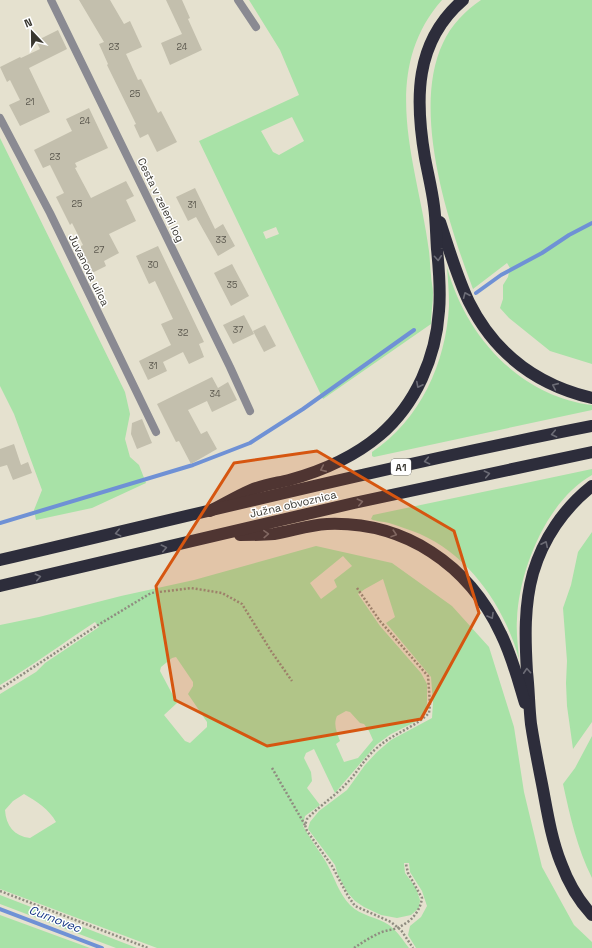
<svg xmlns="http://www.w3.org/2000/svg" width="592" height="948" font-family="'Space Grotesk',sans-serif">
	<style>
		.green { fill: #a8e2a7; fill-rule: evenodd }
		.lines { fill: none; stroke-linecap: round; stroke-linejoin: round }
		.stream { stroke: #6f91d5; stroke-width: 4 }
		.building { fill: #c3bfad }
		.path { stroke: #8f8c80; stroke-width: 2.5; stroke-dasharray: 2 2; stroke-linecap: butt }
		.minor { stroke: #8a8a92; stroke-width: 8 }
		.motorway { stroke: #2d2d3b; stroke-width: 12 }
		.oneway { stroke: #6c6c76 }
		.marked { fill: #d65610; fill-opacity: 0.2; stroke: #d65610; stroke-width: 3; stroke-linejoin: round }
		.labels { text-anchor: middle; stroke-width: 3; stroke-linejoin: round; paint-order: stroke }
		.number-label { font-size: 9px; fill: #5c594f }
		.shield { fill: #fff; stroke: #74736e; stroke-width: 1 }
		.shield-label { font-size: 10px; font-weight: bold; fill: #393730 }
		.street-label { font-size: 11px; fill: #393730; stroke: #fff }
		.water-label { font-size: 12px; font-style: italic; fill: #113483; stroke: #fff }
	</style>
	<rect width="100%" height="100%" fill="#e5e1cf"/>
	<g class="green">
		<path d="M249,0H442C377,74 418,166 429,251C430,259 430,267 431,275C431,281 433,287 433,293C433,303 431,314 431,324L323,399L199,141L299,95L280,50ZM292,117L304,141L279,155L273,152L261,131ZM276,227L279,234L266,239L263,232Z"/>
		<path d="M481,0H592V364L550,351L509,318L500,308L503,299V285L508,277L510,268L507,263L473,289C448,223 411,110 443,43C451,25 465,11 481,0Z"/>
		<polygon points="0,138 125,392 130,414 125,439 130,457 139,465 146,483 92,508 36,520 34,510 42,490 14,414 0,386"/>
		<path d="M447,267C465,335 519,396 592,405V410L374,457L372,456V452C420,420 446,363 449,306C449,293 448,280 447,267Z"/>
		<path d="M592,469V475C547,500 519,570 517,619C516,632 518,646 519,659C505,608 470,556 420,534C410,530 399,526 389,523C383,521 376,522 371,519L373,515Z"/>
		<polygon points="592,532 592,722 573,749 567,706 566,683 567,661 563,608 571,585 578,552"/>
		<path d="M316,546L392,563L452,606L489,647L514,727L524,792L542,867L574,925L592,942V948H416L408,935L410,926L421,917L427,906L422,891L410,872L409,863H404L405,873L416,888L420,900L419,908L411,915L397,918L381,915L364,907L355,901L347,892L338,875L335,865L308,829L310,822L319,811L347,790L365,765L377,752L391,740L432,718L433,703L431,677L386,623L395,617L383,579L365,589L358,594L380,626L421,673L427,684V703L425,714L417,721L391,734L376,745L335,793L314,749L306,753L304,758L311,772L312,781L307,788L320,805L305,816L303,826C310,839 319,850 326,862C334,876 339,894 350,905C361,916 377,917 389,925C397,931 403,940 409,948H157L0,889V694L36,672L45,663L99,627L95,622C63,643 32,666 0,685V625L39,617L121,596L194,580ZM343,556L352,566L334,580L337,587L321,599L310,583ZM176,657L193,682V686L188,694L207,722V727L190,743L185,741L164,715L177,703L160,671L161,667L172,658ZM346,711L350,712L360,723L364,724L369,731L373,740L358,758L344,762L336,744L340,741C337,732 333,725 337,716ZM24,794C36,801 49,809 56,822L30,838C14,836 6,826 5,810L13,801Z"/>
		<path d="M592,736V878C577,848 570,816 563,784L575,768Z"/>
		<polygon points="0,895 137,948 116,948 0,904"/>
		<polygon points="0,915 90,948 0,948"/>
	</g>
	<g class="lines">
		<g class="stream">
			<polyline points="476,293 501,275 542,253 569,235 592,223"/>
			<polyline points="0,523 193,465 250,443 303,409 414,330"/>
			<polyline points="0,909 102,948"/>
		</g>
	</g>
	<g class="building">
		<polygon points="79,0 110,0 124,24 130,21 142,47 126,54 138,80 141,79 158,113 161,111 177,142 157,152 148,134 140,138 134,125 136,124 107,65 108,64 99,44 104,42"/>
		<polygon points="166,0 182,0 190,18 188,19 202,50 170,65 161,43 182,34"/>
		<polygon points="58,30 67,49 29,68 50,112 20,126 9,105 20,100 10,80 7,82 0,67 20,57 21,58 40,49 36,41"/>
		<polygon points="89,108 108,148 75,163 77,167 75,168 91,198 126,181 134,196 126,200 136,221 109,234 119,253 104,261 106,266 92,273 79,247 83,245 72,223 70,225 56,197 64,193 50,165 43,168 34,150 72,131 66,119"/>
		<polygon points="195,188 215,229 223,224 235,246 218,256 196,217 188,221 176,197"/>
		<polygon points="158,246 204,342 199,344 204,357 189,364 183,352 163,362 167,371 148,380 139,361 171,345 161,324 173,319 155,281 149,284 136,256"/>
		<polygon points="232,264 249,296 231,306 214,273"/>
		<polygon points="244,315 254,334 233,344 223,325"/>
		<polygon points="265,325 276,346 264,352 253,331"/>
		<polygon points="212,377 218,388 228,382 237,400 212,412 207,401 188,410 201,434 207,431 217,449 191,464 179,441 176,442 157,404"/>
		<polygon points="142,419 152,443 137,449 131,434 132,423"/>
		<polygon points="14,444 21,465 28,462 32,473 13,480 7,465 0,467 0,449"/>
	</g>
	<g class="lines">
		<g class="path">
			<path d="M357,588L380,621L428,676L430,704L429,713C414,728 394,733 378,747C365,757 358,772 346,784C334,797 319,806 307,819L305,825L307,831L332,866L348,896L355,906L391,922L401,930L413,948"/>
			<polyline points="0,689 98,625 151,593 191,588 222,593 242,604 271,651 292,681"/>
			<polyline points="272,768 305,825"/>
			<polyline points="0,891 148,948"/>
			<path d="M354,948C363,942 372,936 382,932C387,930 392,930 397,928C411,922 420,912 422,898L408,873L406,864"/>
		</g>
		<g class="minor">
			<polyline points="51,0 230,367 250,411"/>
			<polyline points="238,0 256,27"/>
			<polyline points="0,118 50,213 156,432"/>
		</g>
		<g class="motorway">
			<path d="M440,222C449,249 457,277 469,302C495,354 537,385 592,398"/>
			<path d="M592,486C564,508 543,539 533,573C524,605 525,639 527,672C529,689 529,707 531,724C534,744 538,764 542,784C547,810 551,838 561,863C568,882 578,900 592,915"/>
			<path d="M210,511C224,504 237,496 251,490C263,485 277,483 289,480C322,471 354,457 380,435C416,404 436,357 439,311C441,290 439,269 437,249C436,235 436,220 434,206C432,190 428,174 425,158C415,100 414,42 463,0"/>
			<path d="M240,535C251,535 263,535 274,534C292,531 309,525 327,524C405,521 469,565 501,634C512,656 518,680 525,703"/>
			<path d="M0,560C197,514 393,465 592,426"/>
			<polyline points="0,586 354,503 592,452"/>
		</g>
	</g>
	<defs><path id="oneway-chevron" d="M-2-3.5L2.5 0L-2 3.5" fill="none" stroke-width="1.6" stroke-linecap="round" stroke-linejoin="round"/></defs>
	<g class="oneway">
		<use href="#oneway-chevron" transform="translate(438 258) rotate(86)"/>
		<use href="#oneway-chevron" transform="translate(466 295) rotate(-113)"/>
		<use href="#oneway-chevron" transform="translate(419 385) rotate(117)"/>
		<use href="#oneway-chevron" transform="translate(555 386) rotate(-156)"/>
		<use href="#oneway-chevron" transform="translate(554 434) rotate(168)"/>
		<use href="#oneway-chevron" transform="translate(427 461) rotate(168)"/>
		<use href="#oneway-chevron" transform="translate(323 469) rotate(156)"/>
		<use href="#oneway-chevron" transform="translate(487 474) rotate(-12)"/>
		<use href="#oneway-chevron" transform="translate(360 502) rotate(-13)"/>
		<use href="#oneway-chevron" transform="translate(118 533) rotate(167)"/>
		<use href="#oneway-chevron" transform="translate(266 534) rotate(-2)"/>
		<use href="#oneway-chevron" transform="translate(394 534) rotate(18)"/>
		<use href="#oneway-chevron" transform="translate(545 544) rotate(-64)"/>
		<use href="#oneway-chevron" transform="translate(164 548) rotate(-13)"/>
		<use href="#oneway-chevron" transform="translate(38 577) rotate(-13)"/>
		<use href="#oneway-chevron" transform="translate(491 616) rotate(60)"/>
		<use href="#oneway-chevron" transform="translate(527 671) rotate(-94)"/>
	</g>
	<path class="marked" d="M317,451L454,531L479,613L421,719L267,746L175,700L156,586L234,463Z"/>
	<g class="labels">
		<g class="number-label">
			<text x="114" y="50">23</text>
			<text x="182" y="50">24</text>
			<text x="135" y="97">25</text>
			<text x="30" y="105">21</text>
			<text x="85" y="124">24</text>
			<text x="55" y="160">23</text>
			<text x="77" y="207">25</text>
			<text x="192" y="208">31</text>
			<text x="221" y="243">33</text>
			<text x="99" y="253">27</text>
			<text x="153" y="268">30</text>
			<text x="232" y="288">35</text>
			<text x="238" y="333">37</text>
			<text x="183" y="336">32</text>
			<text x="153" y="369">31</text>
			<text x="215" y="397">34</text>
		</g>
		<rect class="shield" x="391" y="459" width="20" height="16" rx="3"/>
		<g class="shield-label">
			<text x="401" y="471">A1</text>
		</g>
		<g class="street-label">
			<text transform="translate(161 200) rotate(64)" y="4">Cesta v zeleni log</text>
			<text transform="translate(89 270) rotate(64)" y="4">Juvanova ulica</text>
			<text transform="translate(293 504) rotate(-13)" y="4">Južna obvoznica</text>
		</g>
		<g class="water-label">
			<text transform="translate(55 919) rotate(21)" y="4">Curnovec</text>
		</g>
	</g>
	<g transform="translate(32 32) rotate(338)" stroke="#ffffff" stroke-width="3" paint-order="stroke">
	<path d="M0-3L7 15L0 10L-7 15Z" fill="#393730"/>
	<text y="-6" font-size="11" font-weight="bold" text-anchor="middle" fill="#393730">N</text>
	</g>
</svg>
